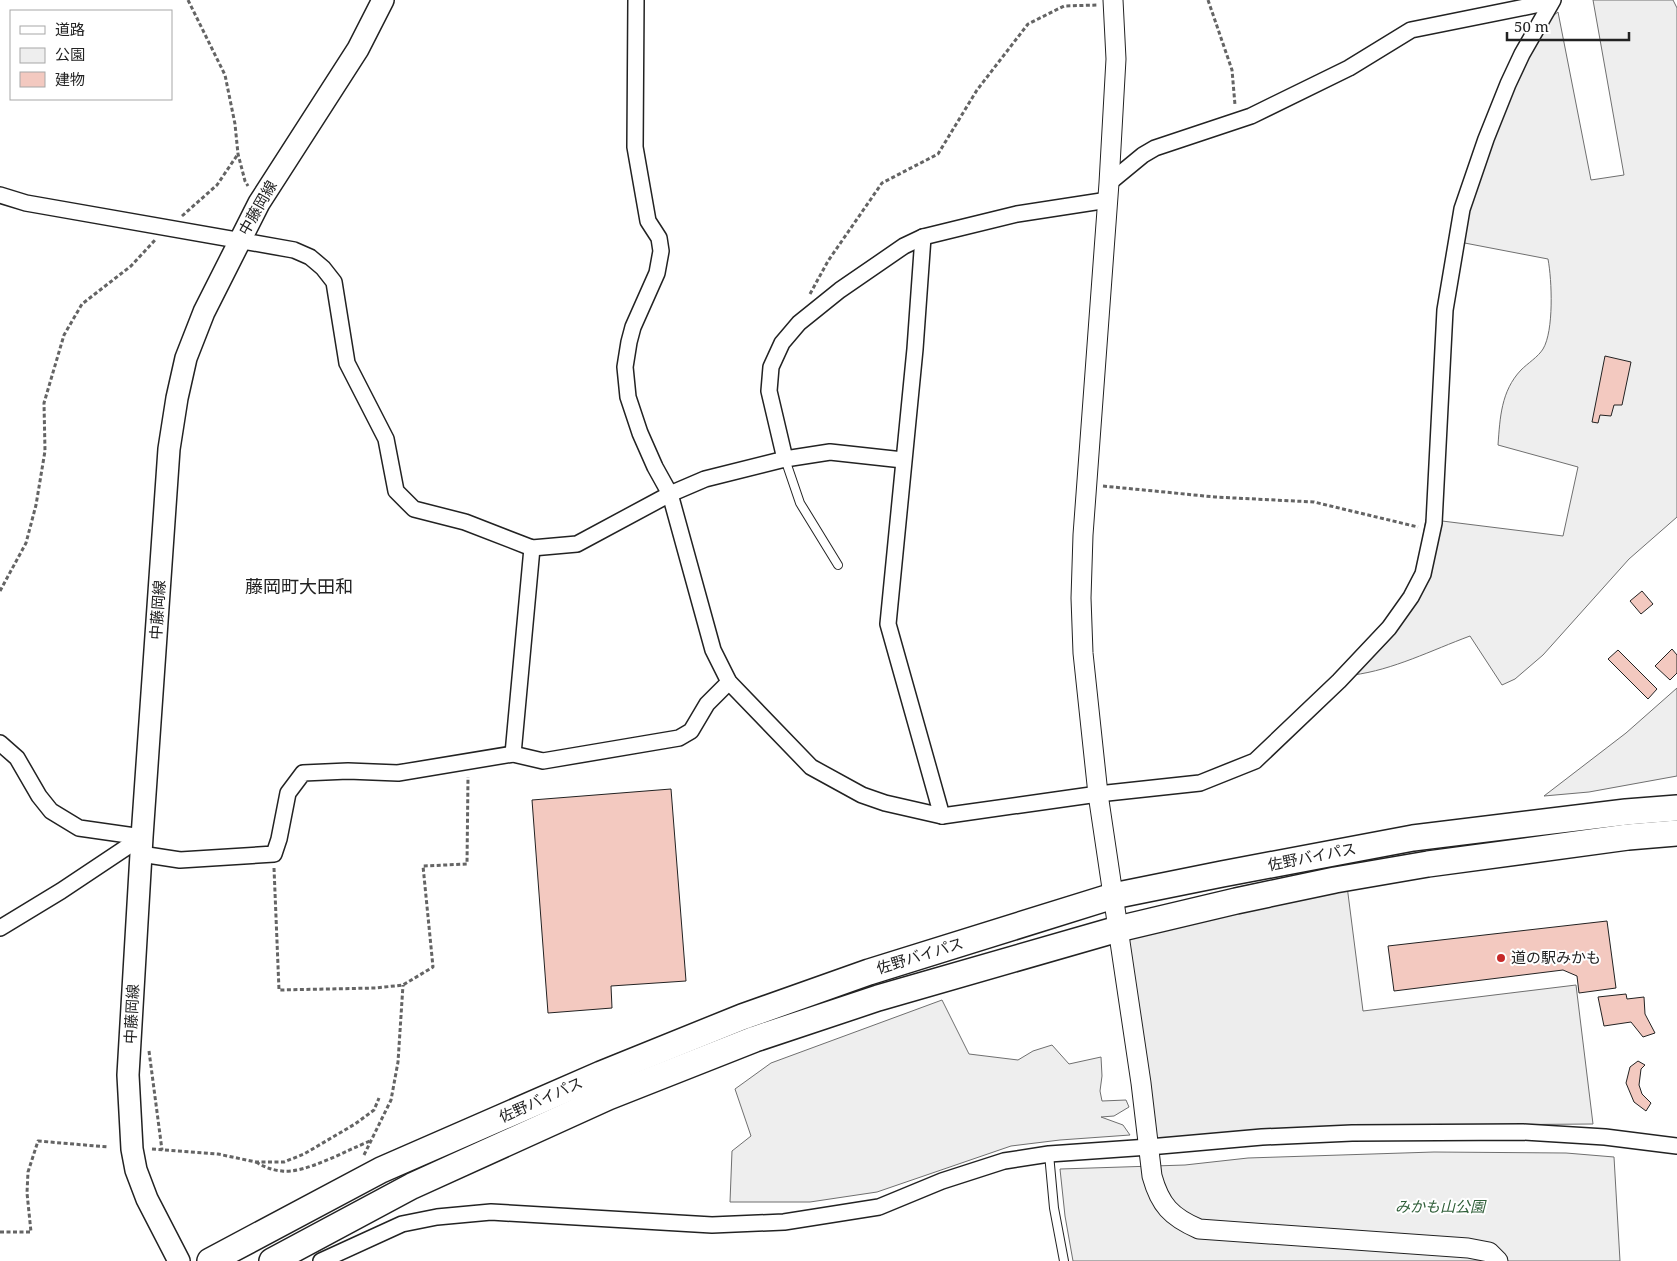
<svg xmlns="http://www.w3.org/2000/svg" width="1677" height="1261" font-family="'Noto Serif','Noto Sans JP',serif">
	<style>
		.green { fill: #eee; stroke: #6f6f6f }
		.parking { fill: #ededed; stroke: #6f6f6f }
		.building { fill: #f3c9c0; stroke: #222 }
		.lines { fill: none; stroke-linecap: round; stroke-linejoin: round }
		.service-casing { stroke: #222; stroke-width: 10 }
		.minor-casing { stroke: #222; stroke-width: 18 }
		.tertiary-casing { stroke: #222; stroke-width: 21 }
		.secondary-casing { stroke: #222; stroke-width: 24 }
		.trunk-casing { stroke: #222; stroke-width: 28 }
		.path { stroke: #646464; stroke-width: 3; stroke-dasharray: 4 2.5; stroke-linecap: butt }
		.service { stroke: #fff; stroke-width: 8 }
		.minor { stroke: #fff; stroke-width: 15 }
		.tertiary { stroke: #fff; stroke-width: 19 }
		.secondary { stroke: #fff; stroke-width: 21 }
		.trunk { stroke: #fff; stroke-width: 25 }
		.poi-dot { fill: #c62828; stroke: #fff; stroke-width: 2 }
		.labels { text-anchor: middle; stroke-width: 4; stroke-linejoin: round; paint-order: stroke }
		.street-label { font-size: 15px; fill: #222; stroke: #fff }
		.poi-label { font-size: 15px; fill: #222; stroke: #fff; text-anchor: start }
		.park-label { font-size: 15px; font-style: italic; fill: #2f5e38; stroke: #fff }
		.quarter-label { font-size: 18px; fill: #222; stroke: #fff }
	</style>
	<rect width="100%" height="100%" fill="#fff"/>
	<g class="green">
		<path d="M1593,0H1673L1677,8V517L1629,559L1543,655L1515,679L1502,685L1470,636C1432,650 1393,670 1353,675C1365,663 1378,653 1389,640C1413,607 1419,559 1426,519L1563,536L1578,467L1498,445C1500,418 1501,391 1521,370C1528,363 1538,357 1543,349C1554,331 1552,280 1548,259L1449,240L1451,226L1472,170L1546,21L1558,12L1591,180L1624,175Z"/>
		<polygon points="1677,688 1677,776 1589,792 1544,796 1626,733"/>
		<polygon points="942,1000 969,1054 1018,1060 1033,1051 1052,1045 1069,1064 1101,1057 1102,1076 1100,1091 1102,1101 1126,1100 1129,1107 1114,1116 1101,1117 1123,1125 1130,1135 1060,1140 1011,1146 877,1192 810,1202 730,1202 732,1151 751,1136 735,1089 771,1063"/>
		<polygon points="1434,1152 1566,1153 1614,1157 1620,1261 1073,1261 1065,1216 1060,1169 1185,1165 1248,1158"/>
	</g>
	<polygon class="parking" points="1346,878 1363,1011 1576,985 1593,1124 1463,1125 1376,1128 1151,1145 1120,931"/>
	<g class="building">
		<polygon points="1605,356 1631,362 1622,405 1614,405 1611,416 1600,415 1598,423 1592,422"/>
		<polygon points="1642,591 1653,604 1641,614 1630,601"/>
		<polygon points="1672,649 1677,655 1677,673 1670,680 1655,666"/>
		<polygon points="1618,650 1657,689 1648,699 1608,659"/>
		<polygon points="671,789 686,981 611,986 612,1008 548,1013 532,800"/>
		<polygon points="1607,921 1616,988 1579,993 1577,976 1563,970 1394,991 1388,946"/>
		<polygon points="1626,994 1627,999 1644,997 1645,1014 1655,1033 1643,1037 1631,1022 1604,1026 1598,997"/>
		<polygon points="1638,1061 1645,1065 1641,1069 1639,1085 1642,1094 1651,1103 1646,1111 1634,1102 1626,1083 1630,1067"/>
	</g>
	<g class="lines">
		<defs>
			<g id="service">
				<polyline points="785,459 800,503 838,565"/>
				<polyline points="1049,1154 1054,1208 1064,1261"/>
			</g>
			<g id="minor">
				<polyline points="636,0 635,147 648,221 659,238 661,251 657,273 633,327 629,342 625,367 628,397 640,433 655,467 670,494 713,650 729,682 811,767 862,795 885,803 942,816 1098,794 1200,783 1255,761 1339,681 1389,628 1411,597 1423,574 1434,523 1445,310 1462,209 1486,139 1508,84 1522,54 1553,0"/>
				<polyline points="1109,183 1143,155 1155,148 1251,116 1349,68 1411,30 1550,2"/>
				<polyline points="0,195 26,203 294,250 310,257 323,268 334,282 347,363 386,439 396,491 414,509 465,522 532,548 577,544 670,494 705,479 785,459 769,391 771,367 782,343 799,323 840,290 904,246 923,237 1017,214 1108,200"/>
				<polyline points="923,237 915,349 888,624 942,816"/>
				<polyline points="785,459 830,452 903,460"/>
				<polyline points="0,743 17,758 39,796 51,811 79,828 142,837"/>
				<polyline points="513,754 532,548"/>
				<polyline points="141,854 180,860 274,854 279,839 288,793 303,773 348,771 398,773 513,754 543,761 679,738 691,731 707,704 729,682"/>
				<polyline points="0,928 61,891 142,837"/>
				<polyline points="321,1261 402,1224 437,1217 491,1212 712,1225 784,1222 879,1207 942,1181 1004,1161 1049,1154 1149,1147 1262,1137 1352,1133 1523,1132 1605,1137 1677,1146"/>
			</g>
			<path id="tertiary" d="M1113,0L1116,59L1109,183L1083,535L1081,598L1083,653L1098,794L1141,1083L1152,1176C1160,1205 1171,1217 1199,1229L1468,1248L1489,1252L1498,1261"/>
			<polyline id="secondary" points="179,1261 147,1199 136,1170 132,1149 128,1075 142,837 169,449 177,398 186,358 204,312 259,203 358,49 383,0"/>
			<g id="trunk">
				<polyline points="210,1261 381,1170 601,1074 742,1017 869,972 1113,896 1222,874 1413,838 1626,812 1677,808"/>
				<polyline points="272,1261 412,1186 608,1097 755,1039 878,998 1118,929 1236,901 1335,880 1428,864 1628,837 1677,833"/>
			</g>
		</defs>
		<use href="#service" class="service-casing"/>
		<use href="#minor" class="minor-casing"/>
		<use href="#tertiary" class="tertiary-casing"/>
		<use href="#secondary" class="secondary-casing"/>
		<use href="#trunk" class="trunk-casing"/>
		<g class="path">
			<polyline points="188,0 225,75 235,124 238,154 245,181 248,186"/>
			<polyline points="1208,0 1232,70 1235,105"/>
			<polyline points="182,216 217,185 238,154"/>
			<polyline points="810,294 828,261 882,183 938,154 977,90 1028,24 1064,6 1098,5"/>
			<polyline points="1103,486 1215,497 1314,502 1418,527"/>
			<polyline points="0,591 26,543 36,505 45,451 44,403 64,335 82,304 131,266 155,240"/>
			<polyline points="274,868 279,990 376,988 403,985 433,967 423,866 467,864 468,777"/>
			<polyline points="149,1051 162,1150"/>
			<polyline points="152,1149 218,1154 256,1162 284,1162 304,1154 355,1124 374,1110 379,1098"/>
			<polyline points="364,1155 391,1100 398,1062 403,985"/>
			<path d="M256,1162C264,1167 272,1170 282,1171C305,1174 347,1150 370,1141"/>
			<polyline points="0,1232 31,1232 27,1193 28,1172 38,1141 108,1147"/>
		</g>
		<use href="#service" class="service"/>
		<use href="#minor" class="minor"/>
		<use href="#tertiary" class="tertiary"/>
		<use href="#secondary" class="secondary"/>
		<use href="#trunk" class="trunk"/>
	</g>
	<circle class="poi-dot" cx="1501" cy="958" r="5"/>
	<g class="labels">
		<g class="street-label">
			<text transform="translate(258 208) rotate(-60)" y="5">中藤岡線</text>
			<text transform="translate(158 610) rotate(-86)" y="5">中藤岡線</text>
			<text transform="translate(1312 857) rotate(-11)" y="5">佐野バイパス</text>
			<text transform="translate(920 956) rotate(-17)" y="5">佐野バイパス</text>
			<text transform="translate(132 1014) rotate(-87)" y="5">中藤岡線</text>
			<text transform="translate(541 1100) rotate(-24)" y="5">佐野バイパス</text>
		</g>
		<g class="poi-label">
			<text x="1511" y="963">道の駅みかも</text>
		</g>
		<g class="park-label">
			<text x="1440" y="1212">みかも山公園</text>
		</g>
		<g class="quarter-label">
			<text x="299" y="593">藤岡町大田和</text>
		</g>
	</g>
	<rect x="10" y="10" width="162" height="90" fill="#ffffff" stroke="#a7a7a7"/>
	<rect x="20" y="26" width="25" height="8" fill="#ffffff" stroke="#a7a7a7"/>
	<text x="55" y="35" font-size="15" fill="#222222">道路</text>
	<rect x="20" y="48" width="25" height="15" fill="#eeeeee" stroke="#a7a7a7"/>
	<text x="55" y="60" font-size="15" fill="#222222">公園</text>
	<rect x="20" y="72" width="25" height="15" fill="#f3c9c0" stroke="#a7a7a7"/>
	<text x="55" y="85" font-size="15" fill="#222222">建物</text>
	<path d="M1507 32v8h122v-8" fill="none" stroke="#222222" stroke-width="2.5"/>
	<text x="1514" y="32" font-size="15" fill="#222222" stroke="#ffffff" stroke-width="4" paint-order="stroke">50 m</text>
</svg>
